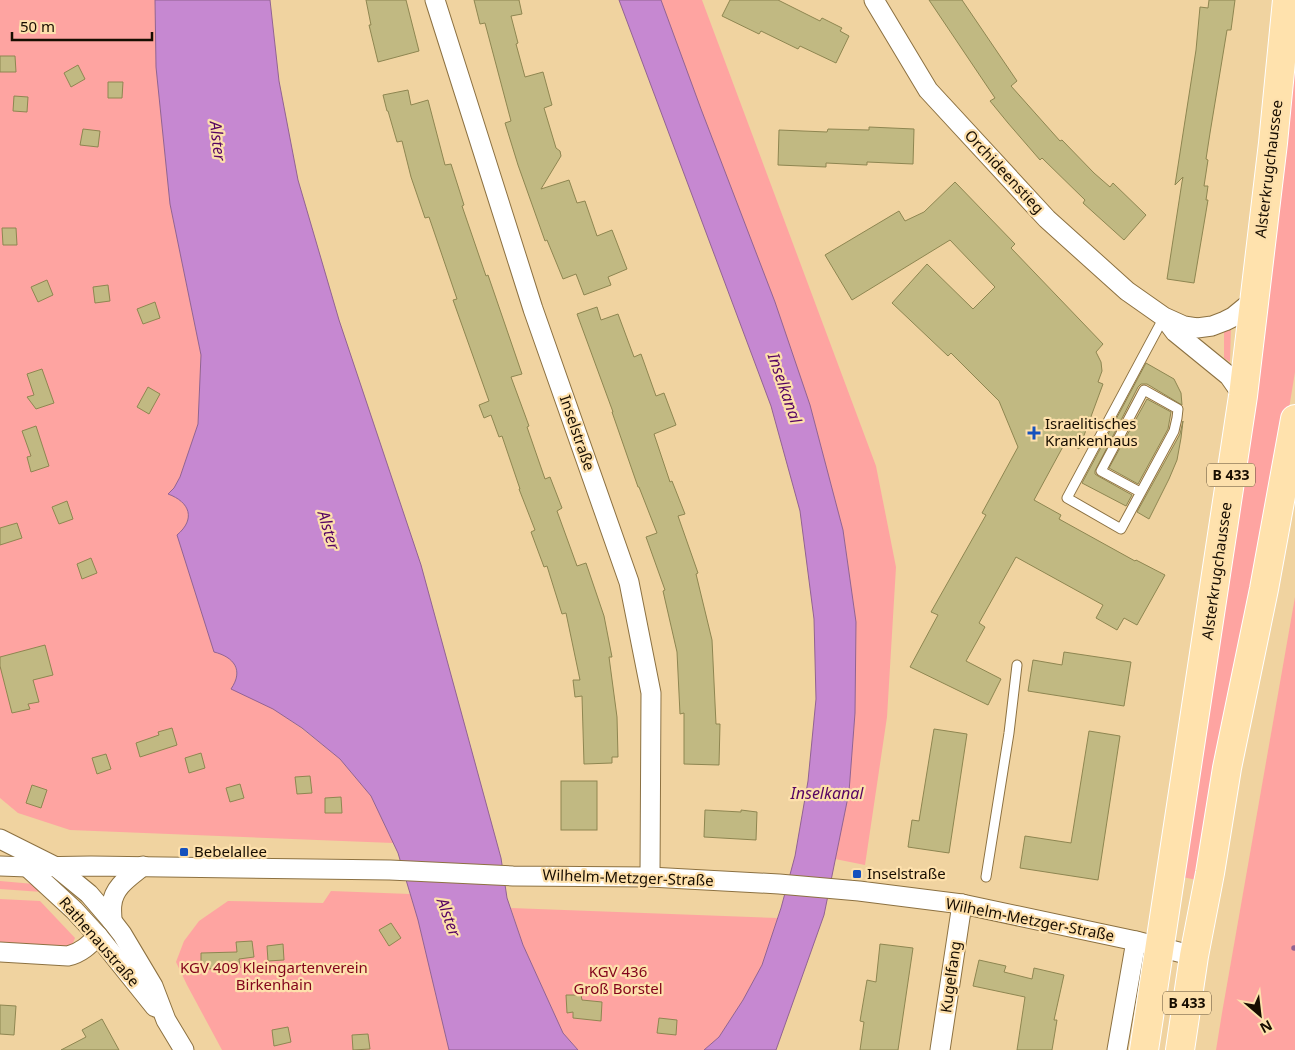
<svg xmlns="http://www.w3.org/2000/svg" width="1295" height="1050" font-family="'Noto Sans',sans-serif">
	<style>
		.green { fill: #fea4a1 }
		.water { fill: #c688d1; stroke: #926392 }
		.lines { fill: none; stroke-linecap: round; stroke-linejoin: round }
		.stream { stroke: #926392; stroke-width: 5.5 }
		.building { fill: #c1b982; stroke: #8e8651 }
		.service-casing { stroke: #8c7141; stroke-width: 11 }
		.minor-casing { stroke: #8c7141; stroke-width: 21 }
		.primary-casing { stroke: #fff; stroke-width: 30 }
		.service { stroke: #fff; stroke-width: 9 }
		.minor { stroke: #fff; stroke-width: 19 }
		.primary { stroke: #ffe2ad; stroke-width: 28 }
		.poi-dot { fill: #1651bd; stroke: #fde0ac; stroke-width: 2 }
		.labels { text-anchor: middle; stroke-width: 4.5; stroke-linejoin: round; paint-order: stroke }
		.shield { fill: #fde0ac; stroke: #5c4c34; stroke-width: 1 }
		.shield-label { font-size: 14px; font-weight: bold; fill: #170d00 }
		.street-label { font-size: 15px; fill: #170d00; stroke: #fde0ac }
		.poi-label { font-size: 15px; fill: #170d00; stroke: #fde0ac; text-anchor: start }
		.park-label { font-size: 15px; fill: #82031b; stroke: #fde0ac }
		.water-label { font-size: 16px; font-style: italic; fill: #560462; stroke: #fde0ac }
	</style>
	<rect width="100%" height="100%" fill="#f0d3a0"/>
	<g class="green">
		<path d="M0,0H155L156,67L170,204L201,355L198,424L180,477L174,488L168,494C178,498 190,504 188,517C188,521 185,525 184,529L223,654C236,662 238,668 235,683L273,709L301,728L340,759L371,796L393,843L70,830L18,813L0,798Z"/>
		<polygon points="661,0 702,0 876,466 896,567 887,717 865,865 835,859 849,792 855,713 856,622 843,530 810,405 775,302 701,109"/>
		<polygon points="1295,44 1295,372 1287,421 1197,880 1182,877"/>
		<polygon points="1231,325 1230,362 1224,358 1224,329"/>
		<polygon points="1295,597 1295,1050 1216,1050 1222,1013"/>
		<polygon points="0,881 34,884 42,892 0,889"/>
		<polygon points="331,891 410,894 418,920 449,1050 222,1050 187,985 176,962 184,941 199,921 228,901 323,903"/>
		<polygon points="0,899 40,901 75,938 73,943 67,947 0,945"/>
		<polygon points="511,908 778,918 762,965 743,1000 719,1037 704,1050 578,1050 563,1033 523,945"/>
	</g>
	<g class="water">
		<path d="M155,0H270L279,81L298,180L339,320L421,565L501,858L507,898L523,945L563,1033L578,1050H449L418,920L398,853L371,796L340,759L302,728L273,709L231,689C244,670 234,657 214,652L177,535C196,519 190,502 168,494L174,488L180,477L198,424L201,355L170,204L156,67Z"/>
		<polygon points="619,0 661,0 701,109 775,302 810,405 843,530 856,622 855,713 849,792 824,915 776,1050 704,1050 719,1037 743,1000 762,965 781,908 795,856 808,781 816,699 814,619 800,511 771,406"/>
	</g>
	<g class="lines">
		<polyline class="stream" points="1294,948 1295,948"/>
	</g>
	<g class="building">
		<polygon points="366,0 406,0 419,51 378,62 369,25 371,25"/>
		<polygon points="474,0 519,0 522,14 511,16 518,43 516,44 525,77 543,72 552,105 544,108 556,148 560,151 561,156 541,189 569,180 577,203 585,201 597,236 612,230 627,269 608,277 611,285 584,295 576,274 563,279 547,240 545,241 518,165 505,123 511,121 485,23 480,24"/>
		<polygon points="730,0 778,0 820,21 822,18 842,28 840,31 849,36 836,63 800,46 798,49 761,31 759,34 722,16"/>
		<polygon points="929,0 962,0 1017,81 1011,86 1060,141 1062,140 1094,173 1110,187 1113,183 1146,215 1124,240 1083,203 1085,200 1042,158 1040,160 1008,123 990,101 995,98"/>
		<polygon points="1209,0 1235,0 1231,30 1227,30 1210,133 1206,159 1208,160 1204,186 1208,186 1206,200 1208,200 1194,283 1167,279 1182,182 1183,177 1175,185 1196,50 1200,7 1208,8"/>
		<polygon points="0,56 15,56 16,72 0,72"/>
		<polygon points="78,65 85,79 71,87 64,73"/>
		<polygon points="108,82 123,82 122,98 108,98"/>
		<polygon points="408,90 411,105 428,100 445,165 451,164 464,205 462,206 486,276 488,275 522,374 511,377 529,426 527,427 545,479 550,477 562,508 557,511 577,566 586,563 604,616 612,657 609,657 617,717 618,757 612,757 612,763 584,764 582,696 575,697 573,680 580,680 566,613 562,614 547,566 544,567 531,532 535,530 519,489 520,489 502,436 499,437 491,415 484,418 479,405 489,401 453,300 457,299 429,217 425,218 411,177 402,141 397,142 388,111 387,111 383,95"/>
		<polygon points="14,96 28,97 27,112 13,111"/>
		<polygon points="869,127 914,129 913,164 867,162 867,165 826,163 826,167 778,165 779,130 827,132 828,129 869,130"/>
		<polygon points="83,129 100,131 98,147 80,145"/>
		<polygon points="955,182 1015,244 1011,248 1103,344 1096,352 1101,362 1102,371 1098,382 1103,384 1079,449 1066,441 1034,500 1061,515 1059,519 1135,561 1136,560 1165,575 1137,625 1124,618 1117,630 1096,618 1103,605 1016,557 979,623 985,627 966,661 1001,679 988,705 910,667 938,615 931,612 986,515 982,513 1018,447 999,401 951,353 948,356 892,303 927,264 973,309 995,287 950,240 852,300 825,255 899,211 905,221 924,212"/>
		<polygon points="2,228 16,228 17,245 3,245"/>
		<polygon points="47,280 53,295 38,302 31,287"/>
		<polygon points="108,285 110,301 95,303 93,287"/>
		<polygon points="155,302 160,318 143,324 137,309"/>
		<polygon points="597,307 601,320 618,314 634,357 641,354 656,396 664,393 676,425 654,434 670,482 672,481 685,514 678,516 698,573 696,574 712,640 716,724 720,724 719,765 684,764 684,713 680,714 677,652 663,591 665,590 646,537 657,533 639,487 638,487 612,412 613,412 577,314"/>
		<polygon points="1146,363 1174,379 1181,393 1182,405 1147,384 1141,384 1138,387 1095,471 1095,474 1098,476 1132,495 1126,506 1082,483"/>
		<polygon points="42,369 54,403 36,409 27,397 34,395 27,374"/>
		<polygon points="148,387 160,394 149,414 137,407"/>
		<polygon points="1147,399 1171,412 1168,429 1138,484 1109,468"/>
		<polygon points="1183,421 1181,438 1177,460 1169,479 1149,519 1137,512 1180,434"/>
		<polygon points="36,426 49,466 31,472 27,457 31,456 22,431"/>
		<polygon points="67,501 73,519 59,524 52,507"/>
		<polygon points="17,523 22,538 0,545 0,528"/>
		<polygon points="91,558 97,573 82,579 77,564"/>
		<polygon points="45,645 53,675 33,680 39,702 28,704 30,709 12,713 0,666 0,657"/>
		<polygon points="1064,652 1131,662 1124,706 1028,691 1033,660 1062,665"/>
		<polygon points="172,728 177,745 140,757 136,743 159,735 158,732"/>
		<polygon points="934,729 967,734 949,853 908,847 912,820 919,821"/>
		<polygon points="1089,731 1120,736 1098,880 1020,868 1025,836 1071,843"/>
		<polygon points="201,753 205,768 189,773 185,758"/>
		<polygon points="106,754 111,769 97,774 92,758"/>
		<polygon points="310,776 312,793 297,794 295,777"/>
		<rect x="561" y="781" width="36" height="49"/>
		<polygon points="240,784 244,798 230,802 226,788"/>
		<polygon points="32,785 47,790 41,808 26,803"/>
		<polygon points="341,797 342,813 325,813 325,798"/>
		<polygon points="705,810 741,812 741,810 757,812 756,840 704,837"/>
		<polygon points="391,923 401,938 389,946 379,930"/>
		<polygon points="252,941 254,957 239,959 240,968 201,969 201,953 237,952 236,942"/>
		<polygon points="283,944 284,960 268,961 267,946"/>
		<polygon points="880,944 913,948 898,1050 860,1050 864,1022 860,1021 867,980 876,982"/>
		<polygon points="979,960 1006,966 1004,972 1032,979 1034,968 1064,975 1054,1020 1057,1020 1052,1050 1017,1050 1025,997 973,986"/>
		<polygon points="566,995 581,995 582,1000 602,1002 601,1021 573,1018 573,1012 567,1013"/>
		<polygon points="0,1005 16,1006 14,1035 0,1034"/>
		<polygon points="659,1018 677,1020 676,1035 657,1033"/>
		<polygon points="102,1019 119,1050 61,1050 86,1037 82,1030"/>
		<polygon points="288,1027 291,1042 274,1046 272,1030"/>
		<polygon points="368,1034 370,1049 353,1050 352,1035"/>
	</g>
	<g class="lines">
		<defs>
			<g id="service">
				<polyline points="1140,492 1101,471 1144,390 1178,409 1177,418 1174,431 1121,529 1067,498 1164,317"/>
				<polyline points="986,877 1009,733 1017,665"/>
			</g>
			<g id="minor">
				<polyline points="435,0 533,309 629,582 651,693 650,877"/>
				<polyline points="874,0 928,90 1047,219 1127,291 1164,317 1184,326 1197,328 1212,326 1225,321 1233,317 1255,299"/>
				<polyline points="1166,320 1175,332 1229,376 1243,396"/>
				<polyline points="0,839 56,867 89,894 112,921 122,934 153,986 166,1020 184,1050"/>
				<polyline points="24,864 74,910 98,936 155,1007"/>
				<polyline points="0,866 28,867 91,866 390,870 513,876 650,877 779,884 859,891 962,904 1136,941 1194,956"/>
				<path d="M112,921C112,915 111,909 112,904C114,886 130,877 143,866"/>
				<path d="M0,952L68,956C81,953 89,945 98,936"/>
				<polyline points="940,1050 962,904"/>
				<polyline points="1117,1050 1136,941"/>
			</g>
			<g id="primary">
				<polyline points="1144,1050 1243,396 1273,143 1287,0"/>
				<polyline points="1180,1050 1194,956 1210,873 1227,768 1264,589 1295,419"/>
			</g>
		</defs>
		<use href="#service" class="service-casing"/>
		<use href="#minor" class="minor-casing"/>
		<use href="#primary" class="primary-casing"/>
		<use href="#service" class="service"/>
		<use href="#minor" class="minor"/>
		<use href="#primary" class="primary"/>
	</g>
	<g class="poi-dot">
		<path d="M1031.5 425.5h5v5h5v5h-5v5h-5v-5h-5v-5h5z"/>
		<rect x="179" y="847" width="10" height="10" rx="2.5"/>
		<rect x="852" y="869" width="10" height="10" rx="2.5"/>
	</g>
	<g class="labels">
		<g class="shield">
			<rect x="1207" y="463.5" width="48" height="23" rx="4"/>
			<rect x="1163" y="991.5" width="48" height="23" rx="4"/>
		</g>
		<g class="shield-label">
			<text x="1231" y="480">B 433</text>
			<text x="1187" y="1008">B 433</text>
		</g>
		<g class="street-label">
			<text transform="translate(1269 169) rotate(-83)" y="5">Alsterkrugchaussee</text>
			<text transform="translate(1004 172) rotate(47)" y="5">Orchideenstieg</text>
			<text transform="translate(577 433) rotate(71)" y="5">Inselstraße</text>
			<text transform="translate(1217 571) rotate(-82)" y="5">Alsterkrugchaussee</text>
			<text transform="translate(628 878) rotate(2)" y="5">Wilhelm-Metzger-Straße</text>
			<text transform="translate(1030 920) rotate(11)" y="5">Wilhelm-Metzger-Straße</text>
			<text transform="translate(99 942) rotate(49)" y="5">Rathenaustraße</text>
			<text transform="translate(951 977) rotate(-82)" y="5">Kugelfang</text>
		</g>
		<g class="poi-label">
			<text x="1045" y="429">Israelitisches<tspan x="1045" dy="17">Krankenhaus</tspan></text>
			<text x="194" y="857">Bebelallee</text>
			<text x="867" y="879">Inselstraße</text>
		</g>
		<g class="park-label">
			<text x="274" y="973">KGV 409 Kleingartenverein<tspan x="274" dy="17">Birkenhain</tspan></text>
			<text x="618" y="977">KGV 436<tspan x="618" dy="17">Groß Borstel</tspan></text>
		</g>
		<g class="water-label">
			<text transform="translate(218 141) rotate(83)" y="6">Alster</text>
			<text transform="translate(785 388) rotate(71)" y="6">Inselkanal</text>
			<text transform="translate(329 530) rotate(73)" y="6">Alster</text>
			<text x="827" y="799">Inselkanal</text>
			<text transform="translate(449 917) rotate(70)" y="6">Alster</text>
		</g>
	</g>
	<g transform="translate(1260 1015) rotate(152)" stroke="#fde0ac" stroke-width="4" paint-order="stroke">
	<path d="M0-4L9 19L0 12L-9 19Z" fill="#170d00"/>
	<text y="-8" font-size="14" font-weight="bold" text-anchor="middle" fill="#170d00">N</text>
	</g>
	<path d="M12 32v8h140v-8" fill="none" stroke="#170d00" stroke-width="2.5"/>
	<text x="20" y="32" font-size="15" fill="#170d00" stroke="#fde0ac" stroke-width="4" paint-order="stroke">50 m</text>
</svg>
